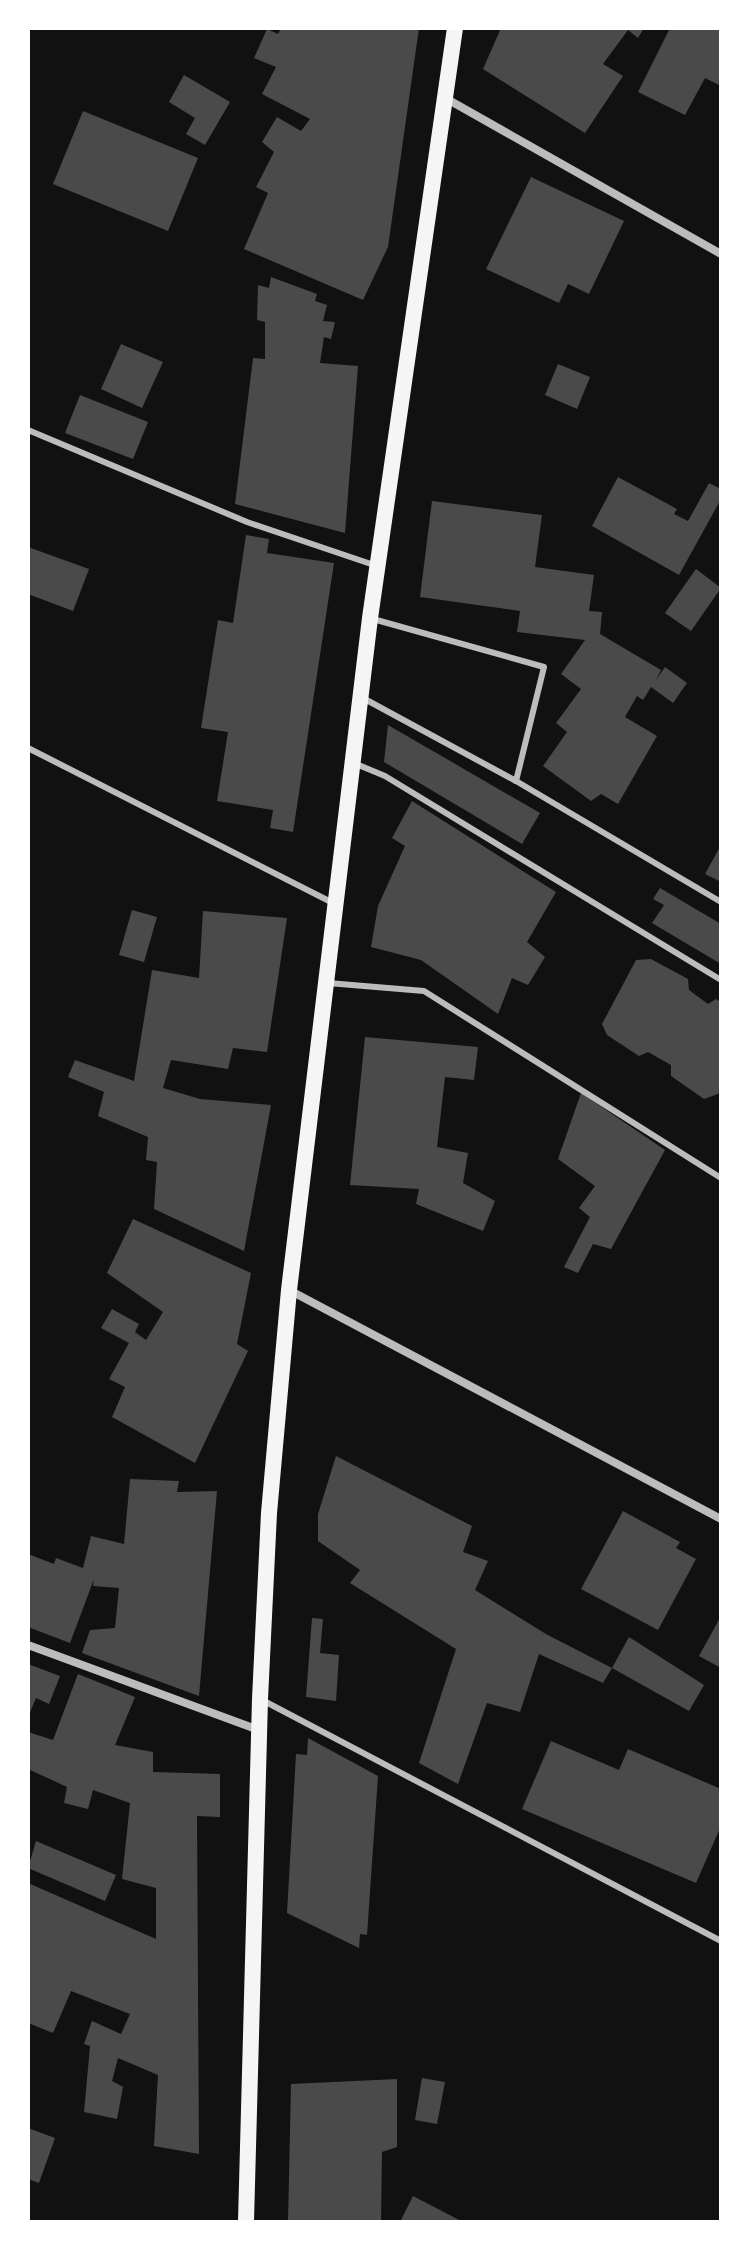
<svg xmlns="http://www.w3.org/2000/svg" width="749" height="2250" font-family="'Varela Round',sans-serif">
	<style>
		.building { fill: #4a4a4a }
		.lines { fill: none; stroke-linecap: round; stroke-linejoin: round }
		.service { stroke: #bcbcbc; stroke-width: 6 }
		.minor { stroke: #bcbcbc; stroke-width: 8 }
		.secondary { stroke: #f5f5f5; stroke-width: 16 }
	</style>
	<rect width="100%" height="100%" fill="#111"/>
	<g class="building">
		<polygon points="281,28 419,28 388,247 363,300 244,249 268,193 256,187 274,152 262,142 277,117 301,131 310,119 262,94 276,67 254,58 267,29 278,34"/>
		<polygon points="501,28 644,28 638,38 628,30 603,64 623,76 585,133 483,69"/>
		<polygon points="670,28 721,28 721,86 705,78 685,115 638,92"/>
		<polygon points="184,75 230,102 205,145 186,134 195,118 169,102"/>
		<polygon points="83,111 198,158 168,231 53,184"/>
		<polygon points="531,177 624,221 589,294 568,284 559,303 486,269"/>
		<polygon points="271,277 317,294 315,301 327,305 323,321 335,322 331,339 324,337 320,363 358,366 345,533 235,504 253,358 265,359 265,322 257,320 258,285 269,288"/>
		<polygon points="121,344 163,362 142,408 101,389"/>
		<polygon points="558,364 590,377 577,409 545,395"/>
		<polygon points="80,395 148,422 133,459 65,433"/>
		<polygon points="618,477 677,509 674,514 688,521 709,483 721,489 721,499 679,575 592,526"/>
		<polygon points="432,501 542,515 535,567 594,575 589,611 602,612 600,634 661,670 656,680 665,667 687,683 673,703 651,687 643,700 637,696 625,717 657,736 618,804 601,794 591,801 543,766 567,732 556,723 581,689 561,674 585,640 517,632 520,611 420,597"/>
		<polygon points="246,535 269,539 267,553 334,563 293,832 270,828 273,810 217,801 228,732 201,728 218,620 233,623"/>
		<polygon points="28,547 89,569 73,611 28,594"/>
		<polygon points="696,569 721,588 691,631 665,613"/>
		<polygon points="388,725 540,813 522,844 384,762"/>
		<polygon points="412,801 556,892 527,942 545,957 528,985 512,978 498,1014 421,960 371,947 378,906 405,846 392,838"/>
		<polygon points="721,845 721,882 705,874"/>
		<polygon points="660,888 721,924 721,964 652,923 664,905 653,899"/>
		<polygon points="132,910 157,917 144,962 119,955"/>
		<polygon points="203,911 287,918 267,1052 233,1048 228,1069 171,1060 163,1088 200,1099 271,1105 244,1251 154,1209 157,1162 146,1160 148,1137 98,1116 104,1092 68,1077 75,1060 134,1081 152,970 199,978"/>
		<polygon points="651,959 688,979 689,990 708,1004 716,999 721,1002 721,1089 718,1094 704,1099 671,1076 671,1065 648,1052 639,1056 607,1035 602,1024 636,960"/>
		<polygon points="365,1037 478,1047 474,1080 445,1077 437,1147 468,1153 463,1183 495,1201 483,1231 416,1204 419,1189 350,1185"/>
		<polygon points="581,1093 665,1150 611,1249 593,1244 578,1273 564,1267 590,1217 579,1208 595,1186 558,1159"/>
		<polygon points="133,1219 251,1273 237,1344 248,1351 195,1463 112,1417 125,1387 109,1379 129,1343 101,1328 112,1309 139,1324 135,1332 146,1340 163,1312 107,1273"/>
		<polygon points="336,1456 472,1526 463,1552 488,1561 475,1590 546,1634 612,1668 629,1637 704,1685 689,1711 612,1668 603,1683 539,1654 520,1712 487,1703 458,1784 419,1763 456,1649 350,1583 360,1570 318,1541 318,1514"/>
		<polygon points="130,1479 179,1481 177,1492 217,1491 199,1696 82,1653 90,1630 115,1628 119,1588 93,1586 94,1579 70,1643 28,1627 28,1554 54,1564 56,1558 83,1568 91,1536 124,1544"/>
		<polygon points="623,1511 680,1542 676,1548 696,1559 658,1630 581,1589"/>
		<polygon points="721,1616 721,1668 699,1656"/>
		<polygon points="312,1618 323,1619 320,1653 339,1655 336,1701 306,1697"/>
		<polygon points="28,1664 60,1676 49,1704 36,1698 28,1717"/>
		<polygon points="78,1674 135,1697 115,1745 153,1752 153,1772 220,1774 220,1817 197,1816 199,2154 154,2146 158,2075 118,2058 112,2081 123,2087 117,2119 84,2112 90,2046 84,2044 92,2021 121,2034 130,2014 71,1991 53,2033 28,2023 28,1883 156,1939 156,1888 122,1879 130,1803 93,1790 88,1809 64,1803 67,1787 28,1769 28,1732 53,1740"/>
		<polygon points="308,1738 378,1776 367,1935 360,1934 359,1948 287,1913 296,1754 307,1755"/>
		<polygon points="551,1741 619,1770 628,1749 721,1789 721,1826 696,1883 522,1809"/>
		<polygon points="36,1841 116,1875 105,1901 28,1868"/>
		<polygon points="422,2078 445,2082 437,2124 415,2120"/>
		<polygon points="397,2079 397,2147 382,2152 381,2222 288,2222 291,2084"/>
		<polygon points="28,2128 55,2138 39,2183 28,2179"/>
		<polygon points="413,2196 463,2222 400,2222"/>
	</g>
	<g class="lines">
		<g class="service">
			<polyline points="28,430 247,522 374,565"/>
			<polyline points="373,619 544,667 516,781"/>
			<polyline points="361,697 516,781 721,902"/>
			<polyline points="28,748 335,904"/>
			<polyline points="356,764 385,776 721,980"/>
			<polyline points="328,983 424,991 721,1178"/>
			<polyline points="264,1701 721,1941"/>
		</g>
		<g class="minor">
			<polyline points="447,99 721,254"/>
			<polyline points="289,1290 721,1519"/>
			<polyline points="28,1645 259,1730"/>
		</g>
		<polyline class="secondary" points="246,2222 260,1699 269,1513 289,1290 370,618 455,28"/>
	</g>
	<rect width="749" height="2250" fill="none" stroke="#ffffff" stroke-width="60"/>
</svg>
